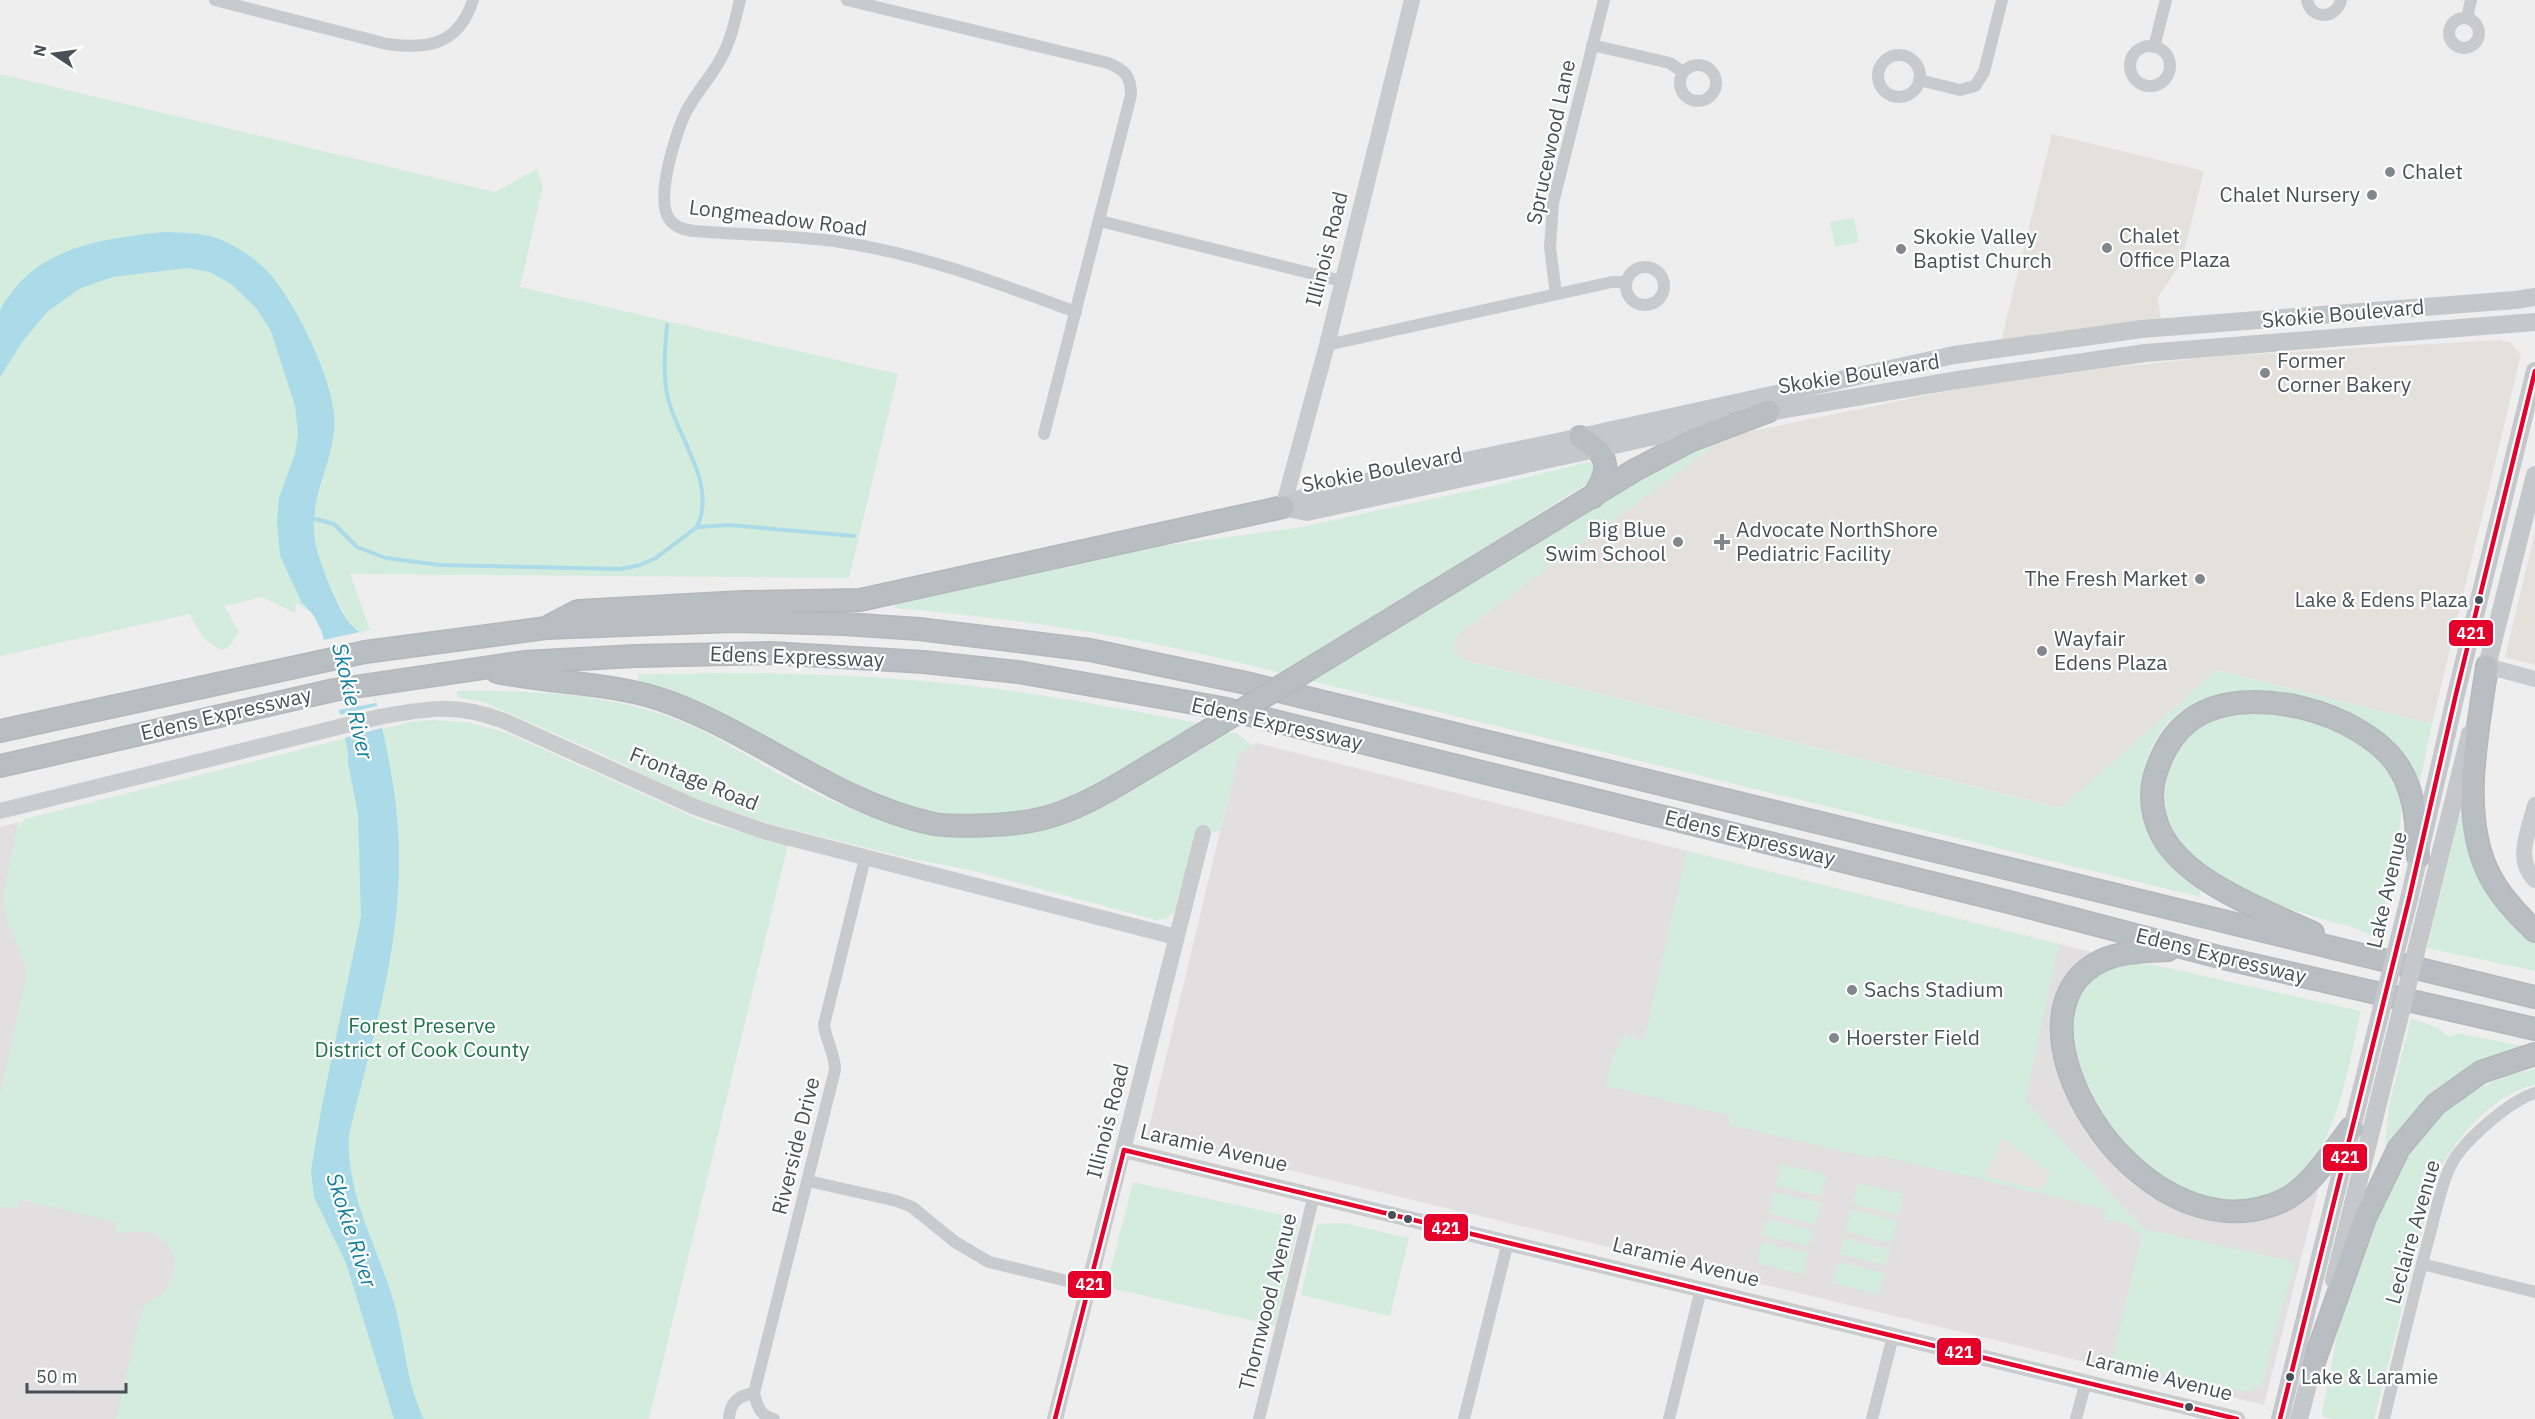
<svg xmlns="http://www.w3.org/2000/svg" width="2535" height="1419" font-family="'IBM Plex Sans',sans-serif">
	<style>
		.commercial { fill: #e4e1dc }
		.education { fill: #e1dfdf }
		.green { fill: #d4ecdd }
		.sand { fill: #e6e3dd }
		.water { fill: #abdbe8 }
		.pier { fill: #efeeee }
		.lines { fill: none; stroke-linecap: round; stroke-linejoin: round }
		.stream { stroke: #abdbe8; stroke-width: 4 }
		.highway-casing { stroke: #b4b8bc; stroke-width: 24 }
		.street { stroke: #c8cacc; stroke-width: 12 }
		.secondary { stroke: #c9cbcd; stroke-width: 16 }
		.primary { stroke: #c4c8ca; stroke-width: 18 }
		.highway { stroke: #b9bec3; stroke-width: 21 }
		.highway-bridge-casing { stroke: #b4b8bc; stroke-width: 24; stroke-linecap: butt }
		.primary-bridge { stroke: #c4c8ca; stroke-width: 18 }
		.highway-bridge { stroke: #b9bec3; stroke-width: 21 }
		.bus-1-casing { stroke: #fff; stroke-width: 9 }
		.bus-1 { stroke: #e4002b; stroke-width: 4.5 }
		.poi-dot { fill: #82878d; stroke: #fff; stroke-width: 2 }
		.bus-dot { fill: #475059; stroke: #fff; stroke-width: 2 }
		.labels { text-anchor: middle; stroke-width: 4.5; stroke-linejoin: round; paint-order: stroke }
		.bus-label { font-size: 20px; fill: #475059; stroke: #fff; text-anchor: end }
		.street-label { font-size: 21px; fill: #475059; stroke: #fff }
		.poi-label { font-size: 21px; fill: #475059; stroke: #fff; text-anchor: start }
		.park-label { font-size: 21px; fill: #1d7549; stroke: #fff }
		.water-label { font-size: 22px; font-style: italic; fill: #16819d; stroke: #fff }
		.line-badge { stroke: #fff; stroke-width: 2 }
		.badge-label { font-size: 16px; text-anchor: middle; font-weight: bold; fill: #fff }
	</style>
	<rect width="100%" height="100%" fill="#efeeee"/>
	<g class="commercial">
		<polygon points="2052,134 2204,171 2181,264 2158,297 2161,320 2001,341"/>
		<polygon points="2499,340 2510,342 2521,355 2432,724 2217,670 2061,808 1464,660 1453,649 1457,635 1728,436 1957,389 2108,368 2223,356"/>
		<polygon points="2535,532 2535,665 2505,657"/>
	</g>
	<g class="education">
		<polygon points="1257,743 2095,953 2071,971 2059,988 2052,1008 2050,1031 2061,1084 2072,1109 2087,1134 2112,1163 2133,1184 2151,1197 2182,1211 2215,1221 2242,1222 2269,1216 2289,1206 2320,1183 2264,1405 1147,1136 1239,753"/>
		<polygon points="20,822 17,828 54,895 0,1117 0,827"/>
		<polygon points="0,1192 185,1237 140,1419 0,1419"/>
	</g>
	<g class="green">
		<polygon points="0,74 495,192 537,169 543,186 520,287 898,374 849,578 350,574 370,630 360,632 352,628 327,580 302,603 308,611 296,603 295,613 262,597 224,606 239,632 228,648 221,650 205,640 189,614 0,656"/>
		<polygon points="1854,218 1859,242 1835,247 1830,222"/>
		<path d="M1728,436L1457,635L1453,649L1464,660L2060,808L2217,670L2432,724L2419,786L2416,788C2403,771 2383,738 2368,726C2323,690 2247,679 2194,704C2144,727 2128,797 2154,843C2164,861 2183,873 2200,886V897L1311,681L1702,442Z"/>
		<path d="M1588,462L1595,464L1597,467L1591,481L1284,674C1156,640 1028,619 895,608V601L1080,561L1162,546L1296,528L1488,487Z"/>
		<path d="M743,673C817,674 891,677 965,685C1045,694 1124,709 1203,724C1161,748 1120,777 1075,795C1027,815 970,821 919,810C879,801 842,779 807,760C752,730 698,700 637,683L639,674Z"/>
		<path d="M457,691C526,690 601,693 667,716C714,732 752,760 795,783C876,826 971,853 1061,824C1121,804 1173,763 1227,732L1238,734L1253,746L1239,753L1220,831L1212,832L1197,829L1174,913L1168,918L1156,920L974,871L908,858L770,824L693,798L595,751L483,702L457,697Z"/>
		<path d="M2263,712C2303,716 2347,726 2376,757C2379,760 2381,765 2384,768C2390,773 2396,776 2398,785C2408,823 2388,900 2378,939C2366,935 2350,923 2338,924C2280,906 2176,877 2163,808C2160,791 2163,774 2171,759C2197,719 2217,716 2263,712Z"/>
		<path d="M429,720L467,722L507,733L705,822L788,845L649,1419H116L142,1309C148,1299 160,1298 167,1288C181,1268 174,1238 148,1232C137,1230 126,1234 115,1232L117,1222L20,1200L17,1210L0,1206V1094L26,978V965L8,924L3,897L17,828L25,819L410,722Z"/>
		<polygon points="2464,813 2466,838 2476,868 2535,942 2535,971 2427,948 2459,817"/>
		<path d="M1687,851L2059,944L2025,1101L2144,1229L2296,1262L2278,1319L2262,1386L2248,1392L2112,1361L2141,1238C2131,1221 2121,1223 2104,1219L2106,1209L1878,1155L1876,1159L1729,1125L1731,1116L1606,1086L1613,1055L1624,1035L1644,1040Z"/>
		<path d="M2135,963L2150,964L2361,1011C2349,1061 2342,1118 2312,1162C2297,1183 2273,1197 2247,1199C2232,1200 2217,1201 2202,1196C2183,1191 2143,1166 2129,1152C2080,1102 2028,977 2135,963Z"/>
		<polygon points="2411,1018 2436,1027 2450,1037 2457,1033 2528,1047 2511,1055 2384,1159 2389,1105"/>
		<path d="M2535,1069V1085C2495,1092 2452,1142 2436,1177L2374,1419H2333L2321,1416C2327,1391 2331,1366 2336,1340C2343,1301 2356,1264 2371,1228C2379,1209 2385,1186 2396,1169C2429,1118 2474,1080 2535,1069Z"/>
		<polygon points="1781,1164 1826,1175 1821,1196 1776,1185"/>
		<polygon points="1133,1182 1300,1219 1275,1326 1106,1287"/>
		<polygon points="1858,1183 1903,1194 1898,1215 1853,1204"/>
		<polygon points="1774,1192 1820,1203 1815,1224 1769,1213"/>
		<polygon points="1851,1210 1897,1221 1891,1243 1846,1231"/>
		<polygon points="1767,1219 1813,1230 1809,1246 1763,1235"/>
		<polygon points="1344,1223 1409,1238 1390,1316 1301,1295 1317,1224"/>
		<polygon points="1844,1238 1890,1250 1886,1265 1840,1254"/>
		<polygon points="1762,1242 1807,1253 1802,1275 1757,1263"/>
		<polygon points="1838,1262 1884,1273 1879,1294 1833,1283"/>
	</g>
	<polygon class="sand" points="2003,1138 2050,1173 2041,1190 1984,1176"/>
	<path class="water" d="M163,232C182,233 203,232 222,240C236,246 256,259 267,271C295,301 330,373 334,414C337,455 315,483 314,521C312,545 323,569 332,591C339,605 346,624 360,632C376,706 400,784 399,861C399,955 371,1044 349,1134C345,1193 378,1247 394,1303C405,1341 406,1383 424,1419H394L346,1263L314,1197L311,1171L322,1105L361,917L358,814L348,763V752L322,632L314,616L302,603L280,556L277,521L279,498L295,454L298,434L295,406L271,331L256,308L231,284L210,272L187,268L113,277L79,289L47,312L23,341L0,377C0,356 0,332 0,312C1,305 8,298 12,292C47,245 109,238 163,232Z"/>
	<g class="pier">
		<polygon points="360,632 376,703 338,710 323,640"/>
		<polygon points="377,706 382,728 344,738 339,715"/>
	</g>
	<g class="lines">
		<g class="stream">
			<path d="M667,325C665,348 663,371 667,394C675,436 718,482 697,527"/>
			<polyline points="311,520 316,519 334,524 357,547 386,558 440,565 621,569 640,565 656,558 697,527 729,525 854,536"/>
		</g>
		<defs>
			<g id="highway">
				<path d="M1580,437C1611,455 1611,469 1593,497"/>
				<polyline points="551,625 578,611 742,602 860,600 1283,507"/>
				<polyline points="1329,657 1635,470 1692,440 1769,411"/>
				<path d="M2487,666C2478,732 2458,817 2491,878C2502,898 2519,916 2535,931"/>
				<path d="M497,672C554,684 616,682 671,703C761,737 839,804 934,824C953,827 974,826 993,825C1018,824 1045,820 1068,810C1103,796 1135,774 1168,755"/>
				<polyline points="0,731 365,652 546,628 732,621 844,624 919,629 1090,650 1246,683 2535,997"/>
				<polyline points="0,766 334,690 524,662 635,656 771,653 924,662 1018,672 1222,708 2009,902 2223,958 2535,1029"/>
				<path d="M2313,933C2271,914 2202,887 2173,851C2156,832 2148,804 2154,779C2160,757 2170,736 2188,722C2242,678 2366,712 2400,769C2416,796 2417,827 2418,857"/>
				<path d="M2168,950C2150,951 2131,951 2114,956C1977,997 2136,1267 2282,1201C2309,1189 2333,1151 2351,1128"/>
				<polyline points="2314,1362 2365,1218 2399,1148 2436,1104 2481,1072 2535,1054"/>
			</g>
		</defs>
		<use href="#highway" class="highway-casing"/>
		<g class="street">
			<path d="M215,0L387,44C429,50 459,44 473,0"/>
			<path d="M740,0C736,16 733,33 726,48C717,71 698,89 687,110C676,131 654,200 670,220C675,227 686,230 694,231C743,235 792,235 840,242C925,255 997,283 1076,312"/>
			<path d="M847,0L1108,63C1125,70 1131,76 1131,95L1044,434"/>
			<path d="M2307,0C2311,20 2336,20 2341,0"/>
			<circle cx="2464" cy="33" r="15"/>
			<polyline points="2467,18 2471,0"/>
			<polyline points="1592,45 1670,63 1683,72"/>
			<circle cx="2150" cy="66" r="20"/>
			<polyline points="2154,47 2166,0"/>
			<circle cx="1899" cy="76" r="21"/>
			<circle cx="1698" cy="83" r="18"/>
			<polyline points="1919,80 1960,90 1975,86 1984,72 2002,0"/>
			<polyline points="1100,221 1342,281"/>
			<circle cx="1645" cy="286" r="19"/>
			<polyline points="1556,294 1550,247 1553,203 1604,0"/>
			<polyline points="1327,345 1612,282 1626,282"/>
			<polyline points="808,1181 897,1201 912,1207 955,1242 989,1262 1088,1286"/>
			<polyline points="2422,1264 2535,1292"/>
			<path d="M729,1419C730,1402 738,1396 754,1393"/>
			<path d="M774,1419C760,1416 757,1406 754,1393L835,1070C835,1054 826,1041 824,1025L865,858"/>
			<polyline points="1259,1419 1314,1195"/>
			<polyline points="1464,1419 1508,1242"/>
			<polyline points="1669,1419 1701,1289"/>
			<polyline points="1872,1419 1893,1336"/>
			<polyline points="2076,1419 2086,1381"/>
			<path d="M2384,1419C2398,1360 2412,1300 2428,1241C2435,1217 2439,1190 2450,1167C2461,1142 2510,1101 2535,1093"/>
		</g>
		<g class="secondary">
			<polyline points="1283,507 1327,345 1412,0"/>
			<polyline points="2487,666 2535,679"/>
			<path d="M2535,805C2529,830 2514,860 2535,880"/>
			<path d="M0,811L379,717C428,708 456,703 504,721L695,807L763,831L1176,937"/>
			<polyline points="1124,1150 2237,1419"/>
			<polyline points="1055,1419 1203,833"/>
		</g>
		<g class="primary">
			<polyline points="1757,414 1957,380 2145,353 2535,322"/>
			<polyline points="1283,507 1313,493 1562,441 1954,355 2142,329 2515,300 2535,297"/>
			<polyline points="1283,507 1307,512 1724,421"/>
			<polyline points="2484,678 2535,475"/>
			<polyline points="2409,899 2456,694 2535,371"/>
			<polyline points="2428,904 2470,734"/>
			<polyline points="2334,1280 2388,1063"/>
			<polyline points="2280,1419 2369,1059"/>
			<polyline points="2299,1419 2317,1350"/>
		</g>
		<use href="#highway" class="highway"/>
		<defs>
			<polyline id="highway-bridge" points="1168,755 1329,657"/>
		</defs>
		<use href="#highway-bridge" class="highway-bridge-casing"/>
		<g class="primary-bridge">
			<polyline points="2369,1059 2409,899"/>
			<polyline points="2388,1063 2428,904"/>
		</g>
		<use href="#highway-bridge" class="highway-bridge"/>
		<defs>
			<g id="bus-1">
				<polyline points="1124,1150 2237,1419"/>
				<polyline points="1055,1419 1124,1150"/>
				<polyline points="2280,1419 2409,899 2456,694 2535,371"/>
			</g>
		</defs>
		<use href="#bus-1" class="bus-1-casing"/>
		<use href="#bus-1" class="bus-1"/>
	</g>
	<g class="poi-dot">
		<circle cx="2390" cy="172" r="6"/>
		<circle cx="2372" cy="195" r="6"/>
		<circle cx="2107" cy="248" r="6"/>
		<circle cx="1901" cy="249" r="6"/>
		<circle cx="2265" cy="373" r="6"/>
		<circle cx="1678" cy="542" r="6"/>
		<path d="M1719 533h6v6h6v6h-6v6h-6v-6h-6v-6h6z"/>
		<circle cx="2200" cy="579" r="6"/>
		<circle cx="2042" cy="651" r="6"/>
		<circle cx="1852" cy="990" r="6"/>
		<circle cx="1834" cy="1038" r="6"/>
	</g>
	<g class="bus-dot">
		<circle cx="2479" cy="600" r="5"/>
		<circle cx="1392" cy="1215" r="5"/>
		<circle cx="1408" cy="1219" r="5"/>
		<circle cx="2290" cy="1377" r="5"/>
		<circle cx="2189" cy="1407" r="5"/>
	</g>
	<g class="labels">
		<g class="bus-label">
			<text x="2468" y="607">Lake &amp; Edens Plaza</text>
			<text x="2301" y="1384" text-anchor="start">Lake &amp; Laramie</text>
		</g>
		<g class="street-label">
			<text transform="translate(1551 142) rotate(-78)" y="7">Sprucewood Lane</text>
			<text transform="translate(778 218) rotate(7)" y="7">Longmeadow Road</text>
			<text transform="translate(1327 249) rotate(-76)" y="7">Illinois Road</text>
			<text transform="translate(2343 314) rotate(-5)" y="7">Skokie Boulevard</text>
			<text transform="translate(1859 374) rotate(-9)" y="7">Skokie Boulevard</text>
			<text transform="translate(1382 470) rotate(-11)" y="7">Skokie Boulevard</text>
			<text transform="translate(797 657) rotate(2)" y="7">Edens Expressway</text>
			<text transform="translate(226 714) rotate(-13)" y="7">Edens Expressway</text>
			<text transform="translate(1277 724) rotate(13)" y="7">Edens Expressway</text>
			<text transform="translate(694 779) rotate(22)" y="7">Frontage Road</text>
			<text transform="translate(1750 838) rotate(14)" y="7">Edens Expressway</text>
			<text transform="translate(2387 890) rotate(-77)" y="7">Lake Avenue</text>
			<text transform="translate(2221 956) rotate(14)" y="7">Edens Expressway</text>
			<text transform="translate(1108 1121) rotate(-76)" y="7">Illinois Road</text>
			<text transform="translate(796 1146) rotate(-76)" y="7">Riverside Drive</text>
			<text transform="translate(1214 1148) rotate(13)" y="7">Laramie Avenue</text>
			<text transform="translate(2413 1232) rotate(-74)" y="7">Leclaire Avenue</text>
			<text transform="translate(1686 1262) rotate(14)" y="7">Laramie Avenue</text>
			<text transform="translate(1268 1302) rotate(-76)" y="7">Thornwood Avenue</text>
			<text transform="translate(2159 1376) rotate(14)" y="7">Laramie Avenue</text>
		</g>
		<g class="poi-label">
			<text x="2402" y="179">Chalet</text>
			<text x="2360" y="202" text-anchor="end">Chalet Nursery</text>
			<text x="2119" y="243">Chalet<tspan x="2119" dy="24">Office Plaza</tspan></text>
			<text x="1913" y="244">Skokie Valley<tspan x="1913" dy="24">Baptist Church</tspan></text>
			<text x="2277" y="368">Former<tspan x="2277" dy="24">Corner Bakery</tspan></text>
			<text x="1666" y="537" text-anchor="end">Big Blue<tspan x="1666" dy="24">Swim School</tspan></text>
			<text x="1736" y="537">Advocate NorthShore<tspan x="1736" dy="24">Pediatric Facility</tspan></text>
			<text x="2188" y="586" text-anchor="end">The Fresh Market</text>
			<text x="2054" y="646">Wayfair<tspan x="2054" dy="24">Edens Plaza</tspan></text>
			<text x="1864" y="997">Sachs Stadium</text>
			<text x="1846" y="1045">Hoerster Field</text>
		</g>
		<g class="park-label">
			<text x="422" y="1033">Forest Preserve<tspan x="422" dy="24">District of Cook County</tspan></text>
		</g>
		<g class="water-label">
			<text transform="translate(353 701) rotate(77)" y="8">Skokie River</text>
			<text transform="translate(352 1230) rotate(72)" y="8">Skokie River</text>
		</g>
	</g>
	<g class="line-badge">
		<rect x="2448" y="619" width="46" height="28" rx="6" fill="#e4002b"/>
		<rect x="2322" y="1143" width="46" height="29" rx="6" fill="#e4002b"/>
		<rect x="1423" y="1213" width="46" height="29" rx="6" fill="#e4002b"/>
		<rect x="1067" y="1270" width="45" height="29" rx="6" fill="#e4002b"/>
		<rect x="1936" y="1337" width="46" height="29" rx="6" fill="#e4002b"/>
	</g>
	<g class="badge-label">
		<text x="2471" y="639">421</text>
		<text x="2345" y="1163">421</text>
		<text x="1446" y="1234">421</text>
		<text x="1090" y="1290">421</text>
		<text x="1959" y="1358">421</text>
	</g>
	<g transform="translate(54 54) rotate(283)" stroke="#ffffff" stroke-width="4.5" paint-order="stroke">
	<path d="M0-4.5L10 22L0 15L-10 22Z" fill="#475059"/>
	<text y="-9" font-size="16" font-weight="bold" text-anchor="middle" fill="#475059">N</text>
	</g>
	<path d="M27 1383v9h99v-9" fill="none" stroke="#475059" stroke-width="3"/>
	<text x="36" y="1383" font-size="18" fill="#475059" stroke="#ffffff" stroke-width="4.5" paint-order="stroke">50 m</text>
</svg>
